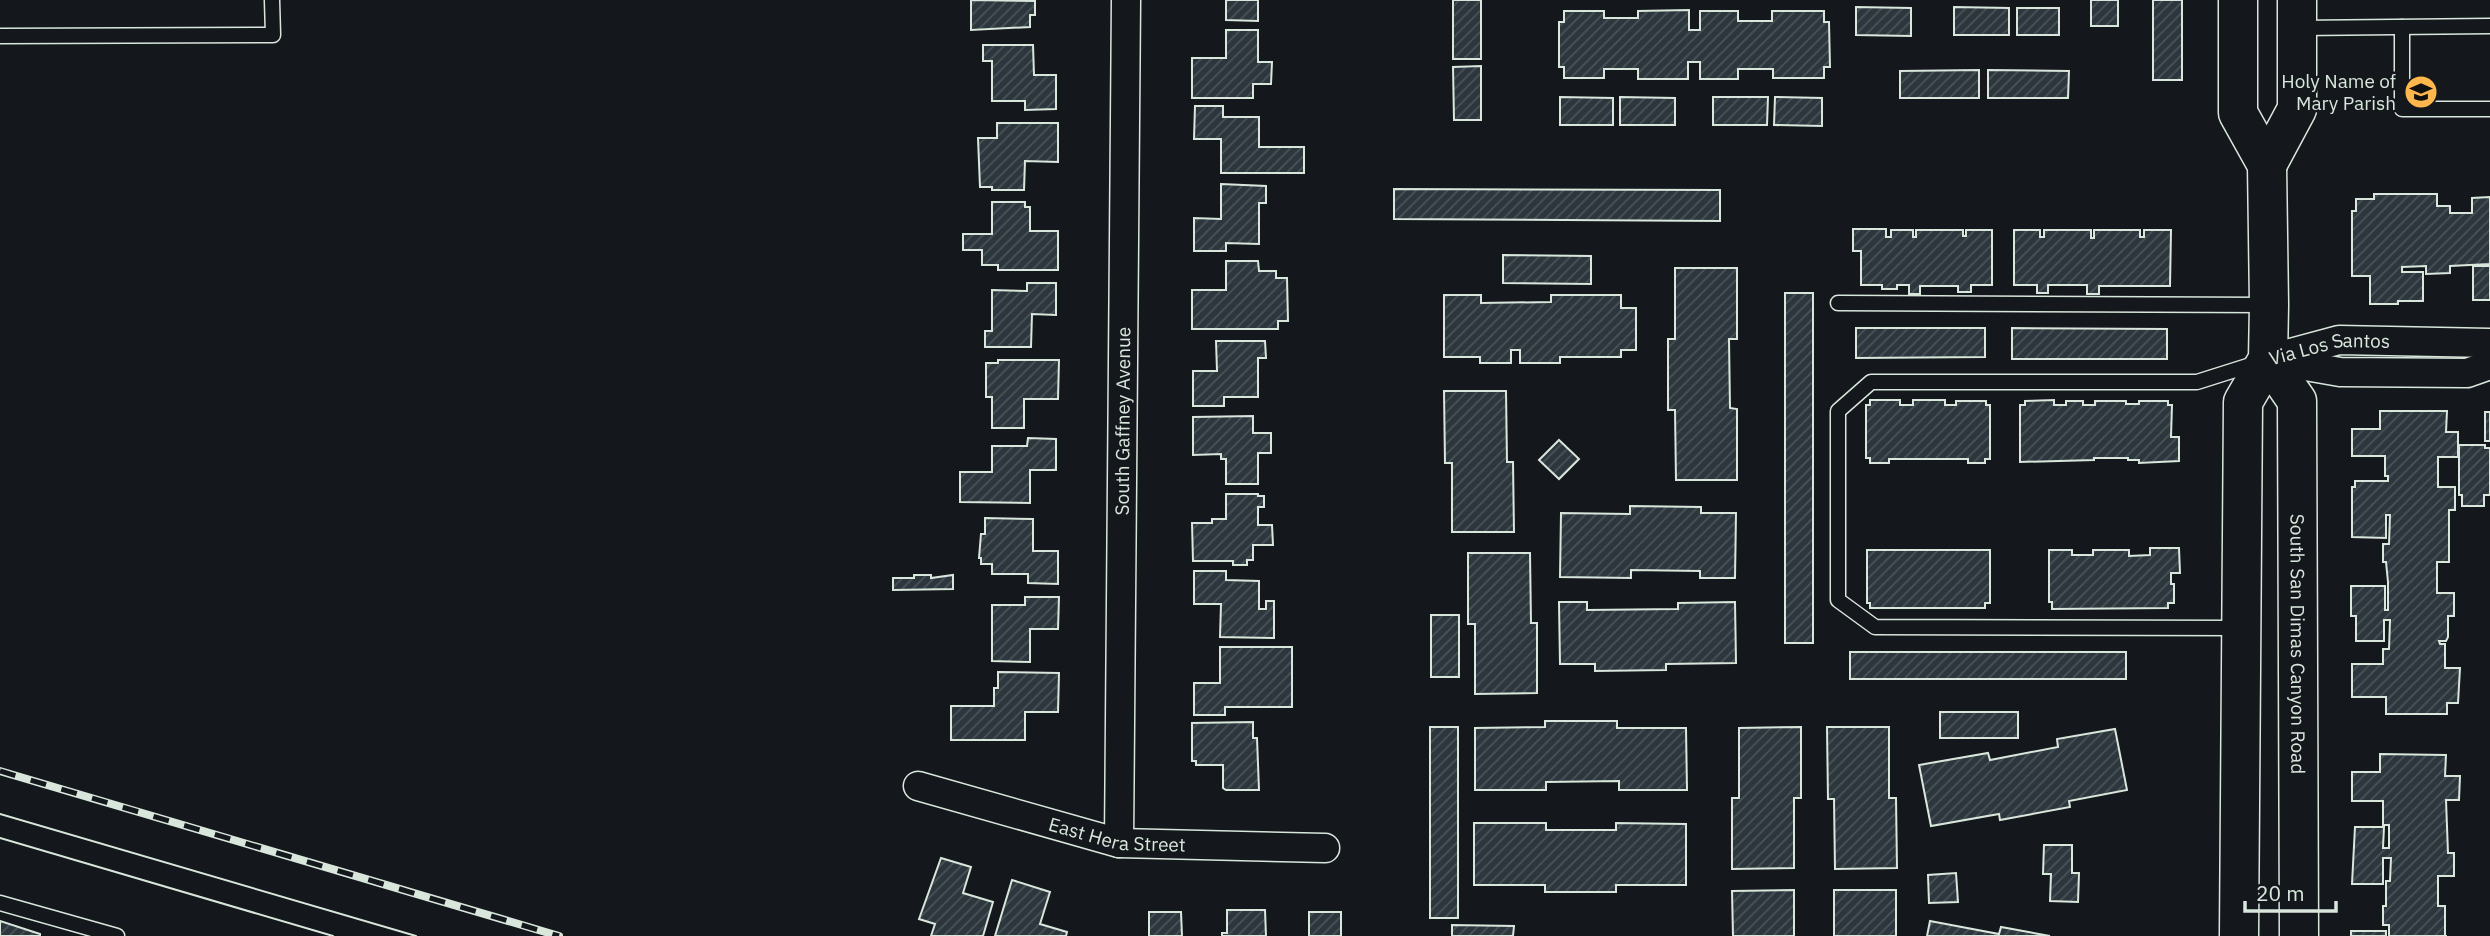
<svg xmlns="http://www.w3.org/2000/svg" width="2490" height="936" font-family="'IBM Plex Sans',sans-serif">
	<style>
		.building { fill: url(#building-hatch); stroke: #d8e6dc; stroke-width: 2 }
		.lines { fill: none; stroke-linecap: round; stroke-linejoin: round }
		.lane-casing { stroke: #d8e6dc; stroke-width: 17 }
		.street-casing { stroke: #d8e6dc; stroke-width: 31 }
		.secondary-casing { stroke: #d8e6dc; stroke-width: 41 }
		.lane { stroke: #14181c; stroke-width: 14 }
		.street { stroke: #14181c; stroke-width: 28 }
		.secondary { stroke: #14181c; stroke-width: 38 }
		.tram { stroke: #d8e6dc; stroke-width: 2 }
		.rail-casing { stroke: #d8e6dc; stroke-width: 8 }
		.rail { stroke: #14181c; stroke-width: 5; stroke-dasharray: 16; stroke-linecap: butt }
		.labels { text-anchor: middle; stroke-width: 5; stroke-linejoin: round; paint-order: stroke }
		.poi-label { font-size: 19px; fill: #d8e6dc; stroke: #14181c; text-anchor: end }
		.street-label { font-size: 19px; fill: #d8e6dc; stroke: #14181c }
	</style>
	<defs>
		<pattern id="building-hatch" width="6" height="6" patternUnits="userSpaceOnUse" patternTransform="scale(1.75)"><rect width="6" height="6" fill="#2c363c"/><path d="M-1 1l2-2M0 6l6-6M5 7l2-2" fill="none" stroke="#4a5358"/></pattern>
	</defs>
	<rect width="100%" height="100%" fill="#14181c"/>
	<g class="building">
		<polygon points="971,0 1035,1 1035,15 1030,15 1030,27 971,30"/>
		<polygon points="1226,0 1258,0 1258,21 1226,20"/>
		<rect x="1453" y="0" width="28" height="59"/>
		<rect x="2091" y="0" width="27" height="26"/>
		<rect x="2153" y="0" width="29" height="80"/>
		<polygon points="1856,7 1911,8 1911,36 1856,35"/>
		<polygon points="1954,7 2009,8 2009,35 1954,35"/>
		<rect x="2017" y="8" width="42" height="27"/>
		<polygon points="1689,10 1689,30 1700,30 1700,11 1738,11 1738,21 1772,21 1772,11 1824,11 1824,22 1829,22 1830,67 1824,67 1824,78 1773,78 1773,69 1738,69 1738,79 1700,79 1700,62 1688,62 1688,79 1638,79 1638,69 1604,69 1604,78 1564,78 1564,67 1559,67 1559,22 1564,22 1564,11 1604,11 1604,18 1638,18 1638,11"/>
		<polygon points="1226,30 1258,30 1258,62 1272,62 1271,84 1253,84 1253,98 1192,98 1192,58 1226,58"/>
		<polygon points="983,45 1033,45 1034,75 1056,75 1056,109 1025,110 1025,101 992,101 992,61 983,61"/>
		<polygon points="1481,66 1481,120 1454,120 1453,67"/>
		<polygon points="1979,70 1979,98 1900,98 1900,71"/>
		<polygon points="1988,70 2069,71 2068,98 1988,98"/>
		<polygon points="1560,97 1613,98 1613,125 1560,125"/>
		<polygon points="1620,97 1675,98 1675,125 1620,125"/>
		<polygon points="1713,97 1768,97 1767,125 1713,125"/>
		<polygon points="1775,97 1822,98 1822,126 1774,125"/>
		<polygon points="1195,106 1223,106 1223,117 1259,117 1259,147 1304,147 1304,173 1221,173 1221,139 1194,139"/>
		<polygon points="997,123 1058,123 1058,162 1025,161 1024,190 992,190 992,187 980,187 978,138 997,138"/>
		<polygon points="1221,184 1266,186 1266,203 1259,203 1259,244 1226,243 1226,251 1194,251 1194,218 1221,219"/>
		<polygon points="1394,189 1720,190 1720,221 1394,219"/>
		<polygon points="2374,194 2437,194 2437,206 2450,206 2450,213 2472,213 2472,198 2490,197 2490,264 2450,266 2450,273 2426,274 2426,266 2402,267 2402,272 2423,272 2423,301 2398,301 2398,304 2370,304 2370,276 2352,276 2352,211 2356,211 2356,199 2374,199"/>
		<polygon points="992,202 1025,202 1025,207 1030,207 1030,231 1058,231 1058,270 998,270 998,265 982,265 982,250 963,250 963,234 992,234"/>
		<polygon points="1853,229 1886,229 1886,237 1891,237 1891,230 1913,230 1913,237 1916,237 1916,230 1963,230 1963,236 1966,236 1966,230 1992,230 1992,285 1971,285 1971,292 1958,292 1958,286 1920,286 1920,294 1909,294 1909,285 1897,285 1897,289 1882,289 1882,285 1861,285 1861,251 1853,251"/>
		<polygon points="2014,230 2040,230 2040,237 2044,237 2044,230 2091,230 2091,238 2094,238 2094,230 2140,230 2140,237 2144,237 2144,230 2171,230 2170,286 2099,286 2099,294 2087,294 2087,285 2048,285 2048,293 2037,293 2037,285 2014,285"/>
		<polygon points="1503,255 1591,256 1591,284 1503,283"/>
		<polygon points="1226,261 1258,261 1259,271 1276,271 1276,278 1287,278 1288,321 1278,321 1278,329 1192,329 1192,290 1226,290"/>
		<rect x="2473" y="266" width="17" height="34"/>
		<polygon points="1675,268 1737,268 1737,339 1729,339 1730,408 1737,409 1737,480 1676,480 1675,410 1668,410 1668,339 1675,339"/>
		<polygon points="1027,283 1056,283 1056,315 1032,314 1031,347 985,347 985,331 992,331 992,290 1027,291"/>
		<rect x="1785" y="293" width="28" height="350"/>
		<polygon points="1444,295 1481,295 1481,303 1551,302 1551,295 1621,295 1621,308 1636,308 1636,350 1621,350 1621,357 1560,357 1560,363 1520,363 1520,350 1511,350 1511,363 1480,363 1480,357 1444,357"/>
		<polygon points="1856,328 1985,328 1985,357 1856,358"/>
		<polygon points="2012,328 2167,329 2167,359 2012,359"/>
		<polygon points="1216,341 1265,341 1266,358 1258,358 1258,397 1224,397 1224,406 1193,406 1193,371 1217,371"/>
		<polygon points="998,360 1059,360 1058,399 1024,399 1024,428 992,428 992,397 986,397 986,363 998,363"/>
		<polygon points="1444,391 1506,391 1507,462 1513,462 1514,532 1452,532 1452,463 1445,463"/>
		<polygon points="1870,400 1900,400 1900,405 1913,405 1913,400 1945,400 1945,405 1956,405 1956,401 1986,401 1986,405 1990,405 1990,459 1985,459 1985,463 1968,463 1968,459 1889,459 1889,463 1870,463 1870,458 1866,458 1866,405 1870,405"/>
		<polygon points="2054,400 2054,405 2066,405 2066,401 2083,401 2083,405 2095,405 2095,401 2126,401 2126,404 2139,404 2139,401 2168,401 2168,405 2172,405 2171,437 2179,437 2179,461 2139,463 2139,460 2128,460 2128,458 2094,458 2094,460 2020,462 2020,405 2025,405 2025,401"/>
		<polygon points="2380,411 2447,411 2446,432 2458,432 2458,457 2438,457 2438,487 2455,487 2455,510 2449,510 2449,562 2437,562 2437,593 2454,593 2454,616 2448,616 2448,637 2446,641 2439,641 2440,644 2445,644 2445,668 2460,668 2458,703 2447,703 2447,714 2386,714 2386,697 2352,697 2352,664 2383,664 2383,649 2389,649 2390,620 2384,620 2384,641 2356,641 2356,616 2351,616 2351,586 2385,586 2385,610 2388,610 2388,582 2386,562 2383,562 2383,544 2389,544 2390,515 2386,515 2386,538 2352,537 2352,487 2355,487 2355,481 2388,481 2388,476 2385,476 2385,456 2352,456 2352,429 2380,429"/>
		<rect x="2485" y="412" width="5" height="29"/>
		<polygon points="1253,416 1253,433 1271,433 1271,453 1258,453 1258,484 1226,484 1226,459 1221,459 1221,454 1193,455 1193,417"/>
		<polygon points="1028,438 1056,439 1056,470 1030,470 1030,503 960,502 960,472 992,472 992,446 1027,446"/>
		<polygon points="1559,440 1579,459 1559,479 1539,460"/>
		<polygon points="2459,445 2485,445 2485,448 2490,448 2490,495 2484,495 2484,506 2462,506 2462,495 2459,495"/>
		<polygon points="1226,494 1258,494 1258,496 1264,496 1264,507 1258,507 1258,525 1272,525 1273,545 1253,545 1253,560 1247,560 1247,565 1233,565 1233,561 1193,561 1192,523 1212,523 1212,519 1226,519"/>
		<polygon points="1630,506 1701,507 1701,513 1736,513 1735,578 1700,578 1700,571 1631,570 1631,578 1560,577 1561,513 1630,514"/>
		<polygon points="985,518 1033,519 1033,551 1058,551 1058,584 1028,583 1028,574 992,574 992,564 981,564 981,558 979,558 981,534 985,534"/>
		<polygon points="2150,548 2179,548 2180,573 2171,573 2171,584 2174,584 2174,603 2168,603 2168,608 2052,609 2052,602 2049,602 2049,550 2072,550 2072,555 2093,555 2093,550 2129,550 2129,556 2150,555"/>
		<polygon points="1867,550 1990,550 1990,603 1985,603 1985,608 1870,608 1870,603 1867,603"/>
		<polygon points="1468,553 1530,553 1531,623 1537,623 1537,693 1475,694 1475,624 1468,624"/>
		<polygon points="1194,571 1226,571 1226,580 1259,581 1259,609 1266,609 1266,601 1274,601 1274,638 1220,637 1221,604 1194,604"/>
		<polygon points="914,575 931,575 931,578 953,575 953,589 893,590 893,578 914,578"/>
		<polygon points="1025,597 1059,597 1058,629 1030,629 1030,662 992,661 992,605 1025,605"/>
		<polygon points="1559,602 1587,602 1587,610 1678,609 1678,603 1735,602 1736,663 1666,664 1666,670 1595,671 1595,664 1560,664"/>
		<rect x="1431" y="615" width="28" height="62"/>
		<polygon points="1220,647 1292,647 1292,707 1225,707 1225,715 1194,715 1194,683 1220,683"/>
		<rect x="1850" y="652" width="276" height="27"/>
		<polygon points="998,672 1059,673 1058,712 1025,712 1025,740 951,740 951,706 994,706 994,688 998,688"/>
		<rect x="1940" y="712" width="78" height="26"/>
		<polygon points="1545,721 1617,721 1617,728 1686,728 1687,790 1619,790 1619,781 1546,782 1546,790 1475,790 1475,728 1545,727"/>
		<polygon points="1253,722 1253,738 1257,738 1259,790 1226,790 1223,788 1223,765 1196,765 1196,761 1192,761 1192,723"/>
		<rect x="1430" y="727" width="28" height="191"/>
		<polygon points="1801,727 1801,798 1794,798 1794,868 1732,869 1732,798 1739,798 1739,728"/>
		<polygon points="1827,727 1889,727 1889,798 1896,798 1897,868 1835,869 1834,799 1828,799"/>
		<polygon points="2115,729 2127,790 2069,801 2070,807 2000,820 1999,814 1931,826 1919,765 1988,753 1990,760 2058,747 2057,739"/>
		<polygon points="2380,754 2446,755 2445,776 2460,776 2459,800 2446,800 2448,853 2454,853 2454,876 2438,876 2438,906 2445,906 2445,936 2447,936 2389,936 2389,925 2383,925 2383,906 2386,906 2386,881 2390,881 2391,858 2383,858 2383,884 2352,884 2355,827 2384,827 2383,848 2389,848 2389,825 2383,825 2383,801 2352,801 2352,772 2380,772"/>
		<polygon points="1474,823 1546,823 1546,830 1616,830 1616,823 1686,824 1686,885 1616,885 1616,892 1545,892 1545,885 1474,885"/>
		<polygon points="2044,845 2072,845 2072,873 2079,873 2078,902 2050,901 2051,874 2043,874"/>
		<polygon points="941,858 971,867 963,893 993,902 983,936 931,936 935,924 919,919"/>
		<polygon points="1956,873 1958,902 1929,903 1928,875"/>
		<polygon points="1012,880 1050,892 1040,924 1067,932 1066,936 995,936"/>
		<polygon points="1794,890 1794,936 1733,936 1732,891"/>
		<rect x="1834" y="890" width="62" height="46"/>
		<polygon points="1227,910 1265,910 1266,936 1222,936 1222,933 1227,933"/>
		<polygon points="1149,912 1181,912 1182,936 1149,936"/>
		<rect x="1309" y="912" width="32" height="24"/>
		<polygon points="0,921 40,934 40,936 0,936"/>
		<polygon points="1930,921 1999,934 2001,927 2050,936 1927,936"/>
		<polygon points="1452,925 1514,926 1513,936 1452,936"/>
		<rect x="2351" y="931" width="35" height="5"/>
	</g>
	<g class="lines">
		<defs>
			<g id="lane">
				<polyline points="2402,27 2402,109 2490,109"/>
				<polyline points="2299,28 2490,26"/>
				<polyline points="0,36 273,35 272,0"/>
				<polyline points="1838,303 2268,305"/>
				<polyline points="2240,628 1875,627 1838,600 1838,411 1871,382 2197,382 2257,363"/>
				<polyline points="0,903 117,936"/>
			</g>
			<g id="street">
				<path id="s1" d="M2268,359L2339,340L2490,343"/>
				<polyline points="2278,361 2340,372 2467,373 2490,365"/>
				<path id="s2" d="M918,786L1119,843L1325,848"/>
				<path id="s3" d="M1119,843L1126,0"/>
			</g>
			<g id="secondary">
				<polyline points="2238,0 2238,113 2267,165 2269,305 2268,359 2243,402 2239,936"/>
				<polyline points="2267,165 2297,109 2297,0"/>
				<path id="s4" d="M2268,359L2297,401L2299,936"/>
			</g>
		</defs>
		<use href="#lane" class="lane-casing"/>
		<use href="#street" class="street-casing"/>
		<use href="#secondary" class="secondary-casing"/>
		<use href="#lane" class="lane"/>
		<use href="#street" class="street"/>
		<use href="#secondary" class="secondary"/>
		<g class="tram">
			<polyline points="0,814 416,936"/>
			<polyline points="0,838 333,936"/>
		</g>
		<defs>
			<polyline id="rail" points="0,771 559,936"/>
		</defs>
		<use href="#rail" class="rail-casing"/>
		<use href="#rail" class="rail"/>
	</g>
	<defs>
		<symbol id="school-disc" viewBox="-11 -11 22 22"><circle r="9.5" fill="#ffb74d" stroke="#14181c"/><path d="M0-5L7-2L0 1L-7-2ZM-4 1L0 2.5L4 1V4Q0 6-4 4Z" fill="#111"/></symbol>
	</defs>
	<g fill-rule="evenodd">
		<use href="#school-disc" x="2402" y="73" width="38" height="38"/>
	</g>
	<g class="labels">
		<g class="poi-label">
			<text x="2396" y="88">Holy Name of<tspan x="2396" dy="22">Mary Parish</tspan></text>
		</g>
		<g class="street-label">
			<text dy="7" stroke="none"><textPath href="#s1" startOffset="63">Via Los Santos</textPath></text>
			<text dy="7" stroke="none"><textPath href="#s3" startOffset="422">South Gaffney Avenue</textPath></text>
			<text dy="7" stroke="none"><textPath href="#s4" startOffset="294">South San Dimas Canyon Road</textPath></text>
			<text dy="7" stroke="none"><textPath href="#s2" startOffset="206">East Hera Street</textPath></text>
		</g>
	</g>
	<path d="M2245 901v10h91v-10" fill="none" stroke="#d8e6dc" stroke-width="3.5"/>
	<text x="2256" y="901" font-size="21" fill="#d8e6dc" stroke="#14181c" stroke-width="5" paint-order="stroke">20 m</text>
</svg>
